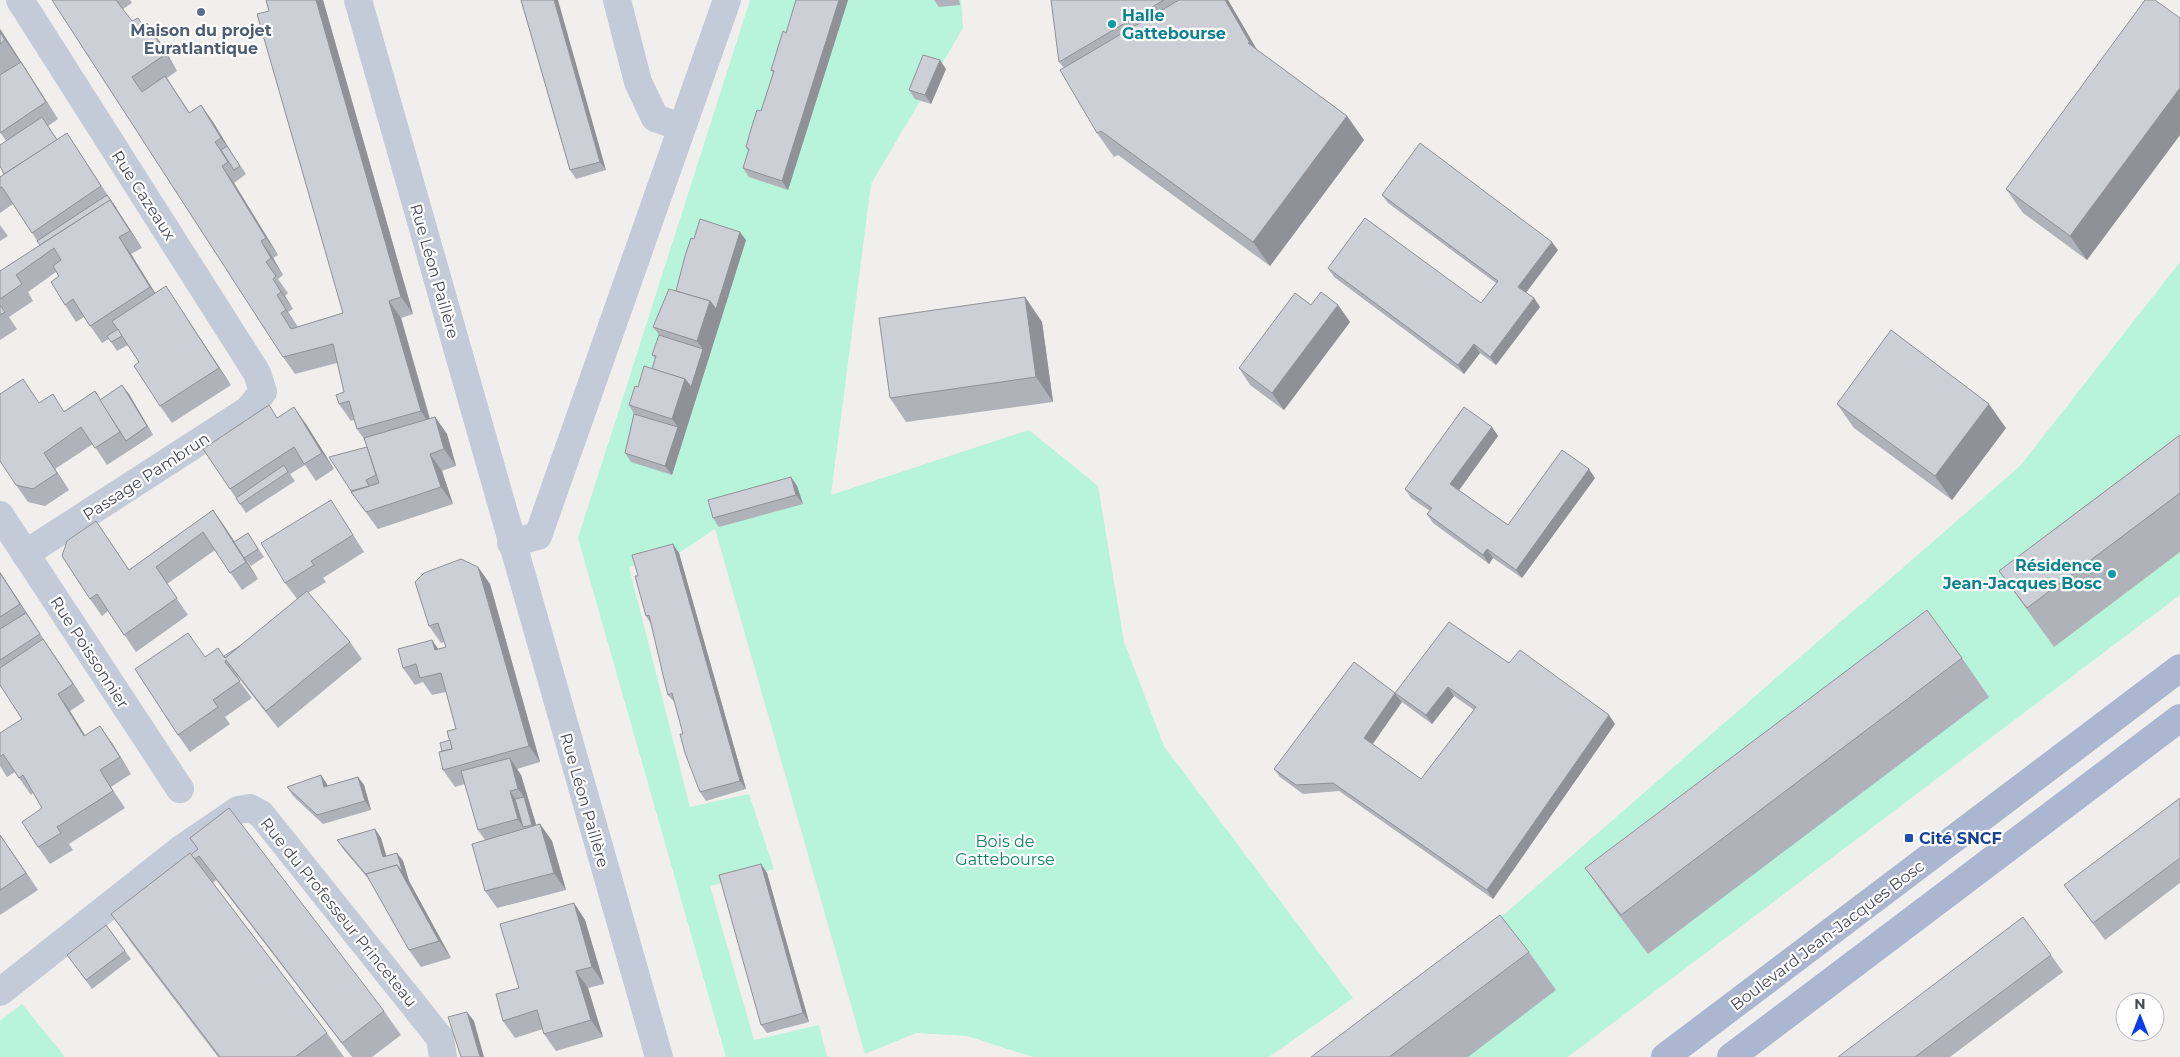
<svg xmlns="http://www.w3.org/2000/svg" width="2180" height="1057" font-family="Montserrat,sans-serif">
	<style>
		.green { fill: #b8f3db }
		.lines { fill: none; stroke-linecap: round; stroke-linejoin: round }
		.minor { stroke: #c3cad8; stroke-width: 28 }
		.major { stroke: #abb6d0; stroke-width: 28 }
		.wall { fill: #b0b2b9 }
		.shaded-wall { fill: #909196 }
		.building { fill: #cdcfd7; stroke: #909196 }
		.service-dot { fill: #5c6f8a; stroke: #fff; stroke-width: 2 }
		.culture-dot { fill: #0f9aa8; stroke: #fff; stroke-width: 2 }
		.transit-dot { fill: #1a4fb4; stroke: #fff; stroke-width: 2 }
		.labels { text-anchor: middle; stroke-width: 4.5; stroke-linejoin: round; paint-order: stroke }
		.culture-label { font-size: 16px; font-weight: bold; fill: #0d838f; stroke: #fff; text-anchor: start }
		.service-label { font-size: 16px; font-weight: bold; fill: #4e5e75; stroke: #fff }
		.street-label { font-size: 16px; fill: #454c5e; stroke: #fff }
		.transit-label { font-size: 16px; font-weight: bold; fill: #164399; stroke: #fff; text-anchor: start }
		.park-label { font-size: 16px; fill: #0e8664; stroke: #fff }
	</style>
	<rect width="100%" height="100%" fill="#f1efee"/>
	<g class="green">
		<polygon points="750,0 961,0 963,28 871,184 831,495 1029,430 1098,486 1124,642 1164,746 1353,998 1269,1057 1033,1057 967,1036 916,1033 865,1054 715,529 679,553 629,567 690,807 749,794 774,869 710,886 754,1040 819,1025 827,1057 726,1057 578,538"/>
		<polygon points="2180,262 2180,595 1568,1057 1315,1057 1500,918 2020,466"/>
		<polygon points="22,1004 65,1057 0,1057 0,1021"/>
	</g>
	<g class="lines">
		<g class="minor">
			<polyline points="20,0 257,373 263,392 248,410 25,554"/>
			<polyline points="358,0 659,1057"/>
			<polyline points="617,0 638,82 655,118 681,127"/>
			<polyline points="0,515 180,789"/>
			<polyline points="511,543 538,536 727,0"/>
			<polyline points="0,992 181,849 238,810 250,808 261,814 440,1038 443,1057"/>
		</g>
		<g class="major">
			<polyline points="1665,1057 2180,668"/>
			<polyline points="1731,1057 2180,718"/>
		</g>
	</g>
	<g class="wall">
		<polygon points="52,0 130,0 132,3 123,9 122,7 125,13 132,21 144,26 147,23 162,45 177,71 167,78 190,113 201,105 213,122 233,155 246,174 234,183 278,255 273,258 283,275 278,279 288,293 285,296 293,309 288,312 298,327 343,313 266,0 323,0 413,314 401,318 430,418 435,417 447,434 456,466 442,471 453,504 378,529 351,492 367,447 364,439 357,429 354,420 351,421 339,404 344,392 337,363 295,374 283,357"/>
		<polygon points="521,0 606,170 576,179 570,170"/>
		<polygon points="796,0 848,0 788,190 749,177 743,168 748,151 746,147 761,111 773,73 771,70 786,33"/>
		<polygon points="934,0 959,0 960,5 939,7"/>
		<polygon points="1051,0 1228,0 1257,50 1347,116 1364,140 1270,266 1118,155 1114,157 1097,133 1064,68 1059,62"/>
		<polygon points="2180,18 2180,135 2087,260 2023,213 2006,189"/>
		<polygon points="0,29 58,119 48,126 57,139 78,150 142,248 131,254 155,293 177,303 231,385 172,423 160,406 139,362 128,345 117,351 109,339 102,343 84,317 76,322 65,305 59,276 56,272 28,292 33,301 9,317 17,329 0,340 0,271 40,245 13,204 0,213 0,177 4,174 6,141 0,132"/>
		<polygon points="946,69 931,104 915,99 909,90"/>
		<polygon points="1382,195 1558,250 1526,293 1534,298 1540,307 1496,365 1480,353 1464,374 1334,277 1328,268 1481,303 1496,283 1388,203"/>
		<polygon points="0,225 8,236 0,241"/>
		<polygon points="694,239 746,240 672,475 631,462 625,453 634,414 629,405 638,387 652,369 655,358 652,355 659,335 653,327 676,291"/>
		<polygon points="1025,297 1042,322 1053,402 906,422 890,398"/>
		<polygon points="1311,305 1338,305 1350,322 1284,410 1250,385 1239,368"/>
		<polygon points="95,391 100,400 129,394 153,435 107,465 93,444 55,469 69,490 45,506 28,502 16,485 39,403 64,411"/>
		<polygon points="1837,404 2006,428 1952,500 1854,428"/>
		<polygon points="278,418 306,424 334,469 316,481 305,465 290,474 295,481 246,513 203,449"/>
		<polygon points="1492,427 1498,436 1459,490 1508,525 1595,478 1522,578 1493,558 1489,564 1433,523 1427,514 1430,511 1411,498 1405,489"/>
		<polygon points="2180,435 2180,552 2054,647 1999,571"/>
		<polygon points="791,477 797,486 803,504 719,527 713,518"/>
		<polygon points="213,510 235,542 248,533 264,557 251,566 245,558 258,579 242,590 215,550 167,584 188,615 136,652 108,611 102,616 90,599 108,538 129,570"/>
		<polygon points="342,517 364,552 323,578 326,582 308,593 350,642 362,659 278,728 238,677 237,678 252,698 225,717 230,724 190,752 178,735 205,657 224,656 240,646 297,599 285,583"/>
		<polygon points="679,553 746,789 706,801 700,792 675,703 668,695 651,624 646,616 638,576"/>
		<polygon points="478,567 490,584 540,762 517,769 521,775 536,825 540,824 552,841 566,890 497,908 485,891 485,840 478,830 465,784 455,787 443,770 442,751 456,729 446,692 432,695 423,682 415,685 403,668 438,649 446,647 444,642 441,643 429,626"/>
		<polygon points="0,572 46,643 85,701 70,711 85,736 112,743 131,774 111,787 125,808 69,844 73,850 50,864 38,847 42,808 33,793 31,795 15,772 7,777 0,766 0,733 22,719 0,685"/>
		<polygon points="1962,658 1989,697 1648,954 1612,906 1585,868"/>
		<polygon points="1509,663 1615,724 1493,899 1339,791 1303,794 1280,777 1274,769 1402,702 1373,744 1421,779 1474,710 1454,696 1432,724 1402,702 1395,693"/>
		<polygon points="358,777 364,785 371,810 323,824 293,796 287,787 327,784 327,786"/>
		<polygon points="2180,798 2180,883 2105,940 2064,885"/>
		<polygon points="375,829 381,838 386,856 397,853 403,861 409,881 451,958 421,967 409,950 371,882 343,849 337,840"/>
		<polygon points="0,835 12,852 38,890 0,915"/>
		<polygon points="190,838 384,1011 401,1035 372,1057 352,1057 216,880 213,883 327,1033 344,1057 218,1057 132,944 111,914 198,850"/>
		<polygon points="761,864 767,873 809,1022 767,1033 761,1025"/>
		<polygon points="574,903 585,920 604,984 588,988 603,1037 556,1051 544,1034 543,1029 515,1038 503,1021 519,988"/>
		<polygon points="106,925 131,959 92,989 73,963"/>
		<polygon points="1529,952 1556,990 1468,1057 1311,1057"/>
		<polygon points="2051,955 2063,972 1950,1057 1838,1057"/>
	</g>
	<g class="shaded-wall">
		<polygon points="316,0 323,0 413,314 401,297"/>
		<polygon points="554,0 558,0 606,170 600,162"/>
		<polygon points="839,0 848,0 788,190 782,181"/>
		<polygon points="1225,0 1228,0 1267,67 1250,43"/>
		<polygon points="147,23 162,45 177,71 166,54"/>
		<polygon points="0,29 58,119 0,32"/>
		<polygon points="940,60 946,69 931,104 925,95"/>
		<polygon points="2180,88 2180,135 2087,260 2070,236"/>
		<polygon points="201,105 213,122 233,155 246,174 221,138"/>
		<polygon points="1347,116 1364,140 1270,266 1253,242"/>
		<polygon points="67,133 113,203 142,248 130,231 110,200 116,208"/>
		<polygon points="222,166 234,183 278,255 266,238"/>
		<polygon points="740,232 746,240 672,475 665,466 678,427 672,419 685,379 703,349 697,341 710,301"/>
		<polygon points="119,237 131,254 162,304 150,287"/>
		<polygon points="261,241 273,258 283,275 271,258"/>
		<polygon points="1552,242 1558,250 1524,295 1518,287"/>
		<polygon points="273,279 285,296 293,309 281,292"/>
		<polygon points="166,286 177,303 231,385 219,368"/>
		<polygon points="277,295 288,312 298,327 286,310"/>
		<polygon points="1025,297 1042,322 1053,402 1036,377"/>
		<polygon points="1534,298 1540,307 1496,365 1490,357"/>
		<polygon points="389,301 401,318 432,428 421,411"/>
		<polygon points="1338,305 1350,322 1284,410 1272,393"/>
		<polygon points="1474,344 1480,353 1464,374 1458,365"/>
		<polygon points="122,385 129,394 153,435 147,426"/>
		<polygon points="1989,404 2006,428 1952,500 1935,476"/>
		<polygon points="294,407 306,424 334,469 322,453"/>
		<polygon points="435,417 447,434 456,466 444,449"/>
		<polygon points="1492,427 1498,436 1457,493 1450,484"/>
		<polygon points="44,453 55,469 69,490 57,473"/>
		<polygon points="430,454 442,471 453,504 441,487"/>
		<polygon points="1589,469 1595,478 1522,578 1516,570"/>
		<polygon points="791,477 797,486 803,504 796,495"/>
		<polygon points="213,510 225,527 258,579 246,562"/>
		<polygon points="673,544 679,553 746,789 740,781"/>
		<polygon points="1487,549 1493,558 1489,564 1483,555"/>
		<polygon points="478,567 490,584 540,762 529,746"/>
		<polygon points="0,572 32,621 46,643 20,604 0,573"/>
		<polygon points="43,639 55,656 85,701 73,684"/>
		<polygon points="432,640 444,657 435,650"/>
		<polygon points="1448,687 1454,696 1432,724 1426,715"/>
		<polygon points="1395,693 1402,702 1371,746 1364,738"/>
		<polygon points="58,694 70,711 96,753 84,736"/>
		<polygon points="1609,715 1615,724 1493,899 1487,890"/>
		<polygon points="100,726 112,743 131,774 120,757"/>
		<polygon points="510,758 521,775 539,834 532,825 524,797 518,789"/>
		<polygon points="321,775 327,784 330,795 324,787"/>
		<polygon points="358,777 364,785 371,810 365,801"/>
		<polygon points="510,791 521,808 523,827 529,836 518,819"/>
		<polygon points="540,824 552,841 566,890 554,873"/>
		<polygon points="375,829 381,838 389,865 383,857"/>
		<polygon points="0,835 12,852 38,890 26,873"/>
		<polygon points="397,853 403,861 409,881 451,958 439,941 397,865"/>
		<polygon points="761,864 767,873 809,1022 803,1013"/>
		<polygon points="574,903 585,920 604,984 592,967"/>
		<polygon points="576,971 588,988 603,1037 591,1020"/>
		<polygon points="467,1012 474,1021 484,1057 480,1057"/>
	</g>
	<g class="building">
		<polygon points="52,0 116,0 122,8 132,21 138,18 146,30 150,28 166,54 132,77 142,92 165,76 189,113 201,105 221,138 215,142 228,162 222,166 266,238 261,241 271,258 266,262 276,276 273,279 281,292 277,295 286,310 281,313 291,329 343,313 257,14 269,11 266,0 316,0 401,297 389,301 421,411 357,429 349,401 339,404 336,395 344,392 333,344 283,357"/>
		<polygon points="521,0 554,0 600,162 570,170"/>
		<polygon points="796,0 839,0 782,181 743,168 749,149 746,147 751,129 757,110 761,111 774,71 771,70 783,31 786,33"/>
		<polygon points="1051,0 1164,0 1059,62"/>
		<polygon points="1179,0 1225,0 1250,43 1248,43 1347,116 1253,242 1101,131 1097,133 1060,70"/>
		<polygon points="2145,0 2155,0 2180,18 2180,88 2070,236 2006,189"/>
		<polygon points="147,23 155,36 150,28 147,30 144,26"/>
		<polygon points="0,32 5,40 0,44"/>
		<polygon points="923,55 940,60 925,95 909,90"/>
		<polygon points="21,62 46,102 0,133 0,75"/>
		<polygon points="42,117 57,140 4,174 0,166 0,145"/>
		<polygon points="67,133 101,186 32,233 2,187 0,188 0,177"/>
		<polygon points="1420,143 1552,242 1518,287 1534,298 1490,357 1474,344 1458,365 1328,268 1365,218 1481,303 1498,281 1382,195"/>
		<polygon points="227,146 240,166 234,170 221,150"/>
		<polygon points="107,195 116,208 110,200 40,245 37,241"/>
		<polygon points="110,200 130,231 119,237 150,287 90,326 73,299 65,305 51,282 59,276 53,266 61,260 54,248 16,275 22,284 0,299 0,271"/>
		<polygon points="700,219 740,232 716,309 710,301 676,291 685,256 691,238 694,239"/>
		<polygon points="166,286 219,368 160,406 134,366 139,362 112,321"/>
		<polygon points="669,289 710,301 697,341 653,327"/>
		<polygon points="1321,292 1338,305 1272,393 1239,368 1295,293 1311,305"/>
		<polygon points="1025,297 1036,377 890,398 879,318"/>
		<polygon points="0,305 5,312 0,315"/>
		<polygon points="118,329 122,336 111,342 107,336"/>
		<polygon points="1891,330 1989,404 1935,476 1837,404"/>
		<polygon points="659,335 703,349 691,387 685,379 652,369 656,356 652,355"/>
		<polygon points="644,366 685,379 672,419 629,405 635,386 638,387"/>
		<polygon points="23,379 39,403 53,394 64,412 95,391 120,432 95,448 81,427 44,453 57,473 33,489 16,485 0,461 0,394"/>
		<polygon points="122,385 147,426 126,441 100,400"/>
		<polygon points="269,405 277,418 294,407 322,453 304,464 294,447 230,489 203,449"/>
		<polygon points="1464,407 1492,427 1450,484 1508,525 1562,450 1589,469 1516,570 1487,549 1483,555 1427,514 1432,508 1405,489"/>
		<polygon points="634,414 678,427 665,466 625,453"/>
		<polygon points="435,417 444,449 430,454 441,487 366,512 351,492 379,483 364,438"/>
		<polygon points="2180,435 2180,493 2027,608 1999,571"/>
		<polygon points="367,447 376,475 366,480 369,486 351,491 329,457"/>
		<polygon points="284,465 288,472 240,504 236,498"/>
		<polygon points="791,477 796,495 713,518 708,500"/>
		<polygon points="331,500 353,535 311,561 314,565 285,583 261,543"/>
		<polygon points="213,510 246,562 230,573 203,532 156,567 177,598 124,635 97,594 90,599 62,556 67,541 96,521 129,570"/>
		<polygon points="248,533 258,549 244,558 234,542"/>
		<polygon points="673,544 740,781 700,792 685,753 680,734 683,734 672,693 668,695 663,675 649,615 646,616 635,576 638,576 632,555"/>
		<polygon points="461,559 478,567 529,746 443,770 439,752 452,749 447,731 456,729 441,673 420,678 416,664 403,668 398,649 432,640 435,650 446,647 438,623 429,626 415,582 424,573"/>
		<polygon points="0,573 20,604 0,617"/>
		<polygon points="307,591 350,642 266,711 226,660 225,662 240,681 213,700 218,707 178,735 135,669 188,633 205,657 218,648 225,658"/>
		<polygon points="1927,610 1962,658 1621,915 1585,868"/>
		<polygon points="26,613 40,634 0,660 0,629"/>
		<polygon points="1449,622 1509,663 1520,650 1609,715 1487,890 1333,783 1296,785 1274,769 1354,662 1395,693 1364,738 1421,779 1476,707 1448,687 1426,715 1395,693"/>
		<polygon points="43,639 73,684 58,694 84,736 100,726 120,757 100,770 113,791 57,827 61,833 38,847 22,822 42,808 23,775 19,778 3,754 0,757 0,733 22,719 0,685 0,668"/>
		<polygon points="240,646 225,658 224,656"/>
		<polygon points="450,740 452,749 442,751 440,743"/>
		<polygon points="510,758 518,789 510,791 518,819 478,830 461,771"/>
		<polygon points="321,775 324,787 358,777 365,801 317,815 287,787"/>
		<polygon points="524,797 532,825 523,827 515,799"/>
		<polygon points="2180,798 2180,858 2093,923 2064,885"/>
		<polygon points="229,808 384,1011 342,1043 199,856 195,859 191,855 198,849 190,838"/>
		<polygon points="540,824 554,873 485,891 472,844"/>
		<polygon points="375,829 383,857 397,853 403,873 397,865 366,874 369,878 337,840"/>
		<polygon points="0,835 26,873 0,890"/>
		<polygon points="190,853 327,1033 295,1057 220,1057 111,914"/>
		<polygon points="761,864 803,1013 761,1025 719,875"/>
		<polygon points="397,865 439,941 409,950 366,874"/>
		<polygon points="574,903 592,967 576,971 591,1020 544,1034 537,1010 503,1021 496,994 519,988 500,924"/>
		<polygon points="1500,915 1529,952 1389,1057 1311,1057"/>
		<polygon points="2023,917 2051,955 1915,1057 1838,1057"/>
		<polygon points="106,925 125,951 86,980 67,955"/>
		<polygon points="467,1012 480,1057 461,1057 448,1017"/>
	</g>
	<circle class="service-dot" cx="201" cy="12" r="5"/>
	<g class="culture-dot">
		<circle cx="1112" cy="24" r="5"/>
		<circle cx="2112" cy="574" r="5"/>
	</g>
	<rect class="transit-dot" x="1904" y="833" width="10" height="10" rx="2.5"/>
	<g class="labels">
		<g class="culture-label">
			<text x="1122" y="21">Halle<tspan x="1122" dy="18">Gattebourse</tspan></text>
			<text x="2102" y="571" text-anchor="end">Résidence<tspan x="2102" dy="18">Jean-Jacques Bosc</tspan></text>
		</g>
		<g class="service-label">
			<text x="201" y="36">Maison du projet<tspan x="201" dy="18">Euratlantique</tspan></text>
		</g>
		<g class="street-label">
			<text transform="translate(144 195) rotate(57)" y="6">Rue Cazeaux</text>
			<text transform="translate(435 271) rotate(74)" y="6">Rue Léon Paillère</text>
			<text transform="translate(146 476) rotate(-33)" y="6">Passage Pambrun</text>
			<text transform="translate(90 652) rotate(57)" y="6">Rue Poissonnier</text>
			<text transform="translate(585 800) rotate(74)" y="6">Rue Léon Paillère</text>
			<text transform="translate(339 912) rotate(51)" y="6">Rue du Professeur Princeteau</text>
			<text transform="translate(1827 935) rotate(-37)" y="6">Boulevard Jean-Jacques Bosc</text>
		</g>
		<g class="transit-label">
			<text x="1919" y="844">Cité SNCF</text>
		</g>
		<g class="park-label">
			<text x="1005" y="847">Bois de<tspan x="1005" dy="18">Gattebourse</tspan></text>
		</g>
	</g>
	<g transform="translate(2140 1017)"><circle r="24" fill="#ffffff" stroke="#b5b7bf"/>
	<path d="M0-4L9 19L0 12L-9 19Z" fill="#083cf1"/>
	<text y="-8" font-size="14" font-weight="bold" text-anchor="middle" fill="#454c5e">N</text>
	</g>
</svg>
